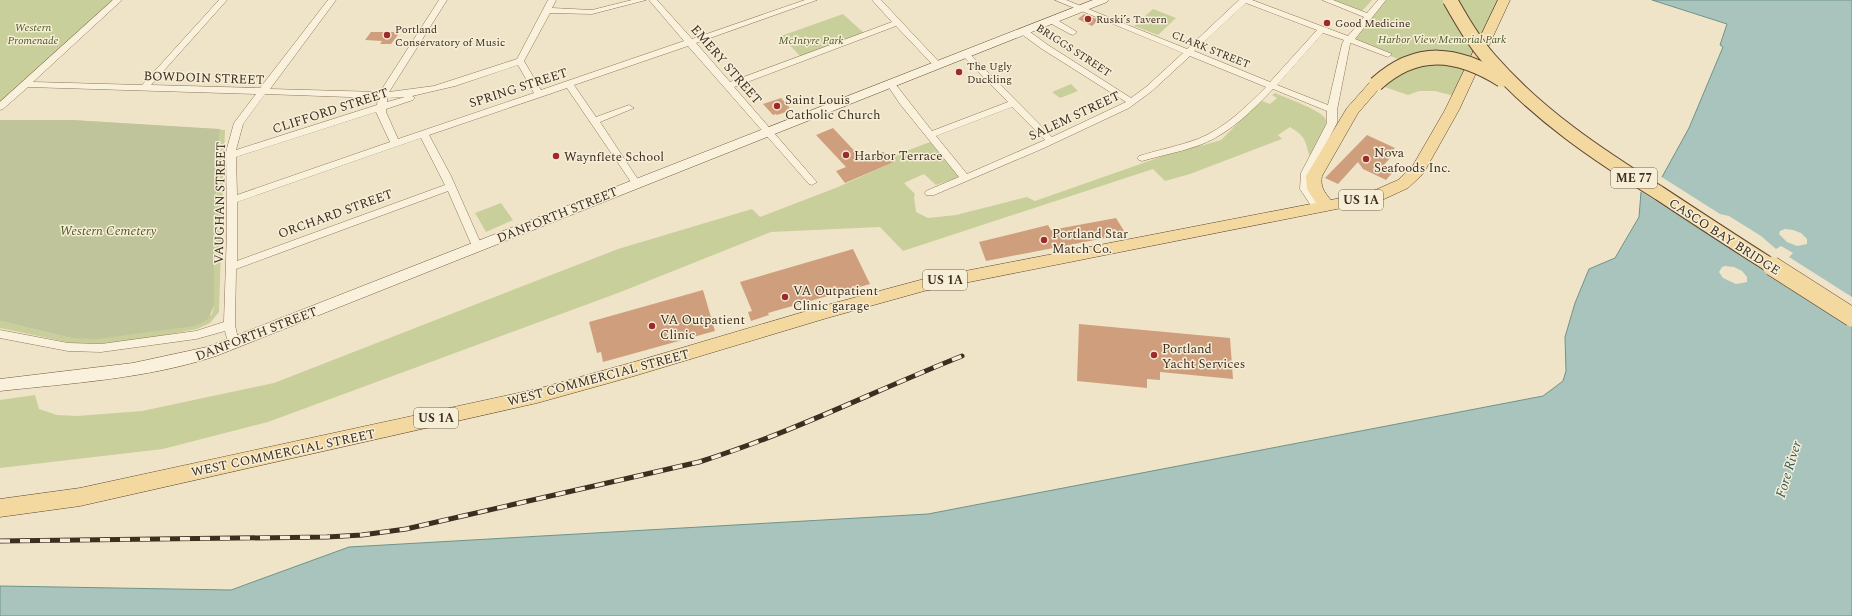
<svg xmlns="http://www.w3.org/2000/svg" width="1852" height="616" font-family="Spectral,serif">
	<style>
		.green { fill: #c9cf9b }
		.cemetery { fill: #bfc49a }
		.water { fill: #a9c4bc; stroke: #6f938a }
		.pier { fill: #f0e4c8 }
		.building { fill: #cf9f7d }
		.lines { fill: none; stroke-linecap: round; stroke-linejoin: round }
		.street-casing { stroke: #8d765c; stroke-width: 1 }
		.secondary-casing { stroke: #6f573f; stroke-width: 1 }
		.primary-casing { stroke: #5b4430; stroke-width: 1 }
		.street { fill: #faf1dc; fill-rule: evenodd }
		.secondary { fill: #faf1dc; fill-rule: evenodd }
		.primary { fill: #f3d9a0; fill-rule: evenodd }
		.rail-casing { stroke: #3d2e20; stroke-width: 5 }
		.rail { stroke: #f7eed8; stroke-width: 3.5; stroke-dasharray: 10; stroke-linecap: butt }
		.primary-bridge-far1-casing { stroke: #5b4430; stroke-width: 16; stroke-linecap: butt }
		.primary-bridge-casing { stroke: #5b4430; stroke-width: 20; stroke-linecap: butt }
		.primary-bridge-far1 { stroke: #f3d9a0; stroke-width: 14 }
		.primary-bridge { stroke: #f3d9a0; stroke-width: 19 }
		.poi-dot { fill: #9e2a2b; stroke: #f7eed8; stroke-width: 1.5 }
		.labels { text-anchor: middle; stroke-width: 3; stroke-linejoin: round; paint-order: stroke }
		.far-poi-label { font-size: 11px; fill: #3d2e20; stroke: #f7eed8; text-anchor: start }
		.far-park-label { font-size: 11px; font-style: italic; fill: #4d5a26; stroke: #f7eed8 }
		.far-street-label { font-size: 11px; fill: #3d2e20; stroke: #f7eed8 }
		.shield { fill: #f7eed8; stroke: #756857; stroke-width: 1 }
		.shield-label { font-size: 12px; font-weight: bold; fill: #3d2e20 }
		.street-label { font-size: 13px; fill: #3d2e20; stroke: #f7eed8 }
		.poi-label { font-size: 13px; fill: #3d2e20; stroke: #f7eed8; text-anchor: start }
		.park-label { font-size: 13px; font-style: italic; fill: #4d5a26; stroke: #f7eed8 }
		.water-label { font-size: 14px; font-style: italic; fill: #2f5d5a; stroke: #f7eed8 }
	</style>
	<rect width="100%" height="100%" fill="#f0e4c8"/>
	<g class="green">
		<polygon points="0,0 118,0 0,107"/>
		<polygon points="1331,0 1372,0 1362,11"/>
		<polygon points="1382,0 1505,0 1458,97 1435,91 1419,91 1408,95 1382,86 1410,64 1349,39"/>
		<polygon points="1153,9 1176,18 1158,35 1134,26"/>
		<polygon points="843,14 865,34 802,58 781,36"/>
		<polygon points="1071,84 1078,91 1060,98 1052,92"/>
		<path d="M1275,93C1284,97 1324,111 1326,120C1327,131 1315,147 1310,157C1304,139 1307,138 1290,127L1278,135L1282,139L1190,174L1165,181L1153,169L903,251L880,227L771,232L618,293L268,422L163,449L0,468V400L35,395L39,409L57,415L77,416L142,411L274,383L618,249L752,209L760,217L838,187L894,162L890,158L893,156L930,142L960,177L936,185L924,174L904,183L915,194L914,197L916,212L928,218L956,215L1027,197L1035,201L1186,148L1204,145L1221,140L1249,112L1262,101L1270,104L1277,98L1272,95Z"/>
		<polygon points="0,120 72,120 225,130 219,312 210,323 197,329 145,339 105,343 76,344 0,328 0,321 71,338 202,323 212,314 214,305 214,237 220,130"/>
		<polygon points="501,203 513,220 486,232 475,213"/>
	</g>
	<polygon class="cemetery" points="0,120 72,120 220,129 214,237 214,305 209,318 202,323 194,326 97,339 71,338 0,321"/>
	<polygon class="water" points="1652,0 1852,0 1852,616 0,616 0,586 231,590 349,547 928,514 1543,396 1563,381 1566,371 1565,337 1575,303 1589,269 1615,258 1639,217 1641,192 1662,177 1689,128 1723,47 1720,45 1727,24"/>
	<g class="pier">
		<polygon points="1660,176 1720,214 1729,216 1761,236 1776,249 1781,246 1793,253 1789,257 1852,297 1852,324 1767,273 1740,255 1741,254 1640,191"/>
		<polygon points="1785,229 1793,230 1801,233 1807,239 1807,244 1797,246 1787,242 1779,234 1780,231"/>
		<polygon points="1725,266 1734,267 1742,271 1747,277 1747,282 1736,284 1723,278 1719,272 1722,267"/>
	</g>
	<g class="building">
		<polygon points="1084,14 1099,20 1092,26 1078,19"/>
		<polygon points="371,32 400,32 391,44 380,44 382,41 365,40"/>
		<polygon points="781,98 790,108 787,109 789,111 777,115 776,114 773,115 763,104"/>
		<polygon points="833,128 863,160 883,152 891,157 890,158 894,162 845,183 836,171 846,167 816,135"/>
		<polygon points="1367,135 1395,148 1389,155 1392,156 1382,167 1393,172 1386,180 1363,169 1358,162 1338,184 1325,178"/>
		<polygon points="1116,218 1126,234 986,261 979,242 1048,225 1051,230"/>
		<polygon points="853,249 870,284 768,313 769,315 751,321 748,312 752,311 740,282"/>
		<polygon points="703,290 715,331 603,362 601,352 597,353 589,322"/>
		<polygon points="1079,324 1230,338 1233,379 1160,372 1160,380 1147,379 1147,388 1077,381"/>
	</g>
	<g class="lines">
		<defs>
			<g id="street">
				<path d="M113,0H122L33,82L142,85L219,0H227L151,85L260,88L328,0H336L270,89L380,92L439,0H447L389,92L434,86L517,59L548,0H556L552,8L592,10L632,0H646L592,14L550,13L524,61L541,90L684,41L649,0H657L692,39L805,0H817L696,43L730,82L892,22L872,0H881L941,64L940,66H934L896,26L734,87L815,180L817,182L812,185L809,184L688,46L574,85L596,117L629,105L634,108L600,122L639,181L641,183L639,185H633L567,88L429,135L451,176L482,246L481,249H473L472,246L448,191L236,269L235,325L239,343L237,346H229L225,331L196,339L101,352L68,351L0,338V330L68,343L101,344L196,331L224,322L227,231L226,152L234,123L256,94L28,87L3,109L0,110V102ZM518,65L534,93L398,139L386,112V109L413,100L415,98L412,96L455,86ZM265,94L378,98L377,105L236,150L243,124ZM405,97L387,102V98ZM376,112L390,142L237,195L236,157ZM421,138L445,185L237,261V202Z"/>
				<path d="M1055,0H1066L1187,49L1239,0H1252L1348,36L1364,17L1322,0H1333L1367,13L1378,0H1386L1355,39L1392,54L1388,57L1351,43L1350,44L1337,110V123L1311,173L1310,189L1323,208L1322,210H1314L1300,189L1301,173L1327,123V111L1273,89C1253,110 1232,131 1205,143C1185,151 1163,155 1142,161L1139,160L1137,158L1139,156C1158,150 1179,146 1198,139C1225,128 1246,107 1266,87L1190,56L1152,91L1129,108L1044,148L934,195H926L925,193L926,191L959,177L900,104L886,83L887,81H893L932,131L1008,102L961,54L965,51L968,52L1052,137L1126,102L1042,49L1020,33V29H1026L1048,45L1131,98L1146,87L1183,53ZM1246,3L1317,30L1270,82L1194,51ZM1323,33L1344,40L1342,44L1328,105L1277,85ZM1012,107L1045,140L967,174L936,136Z"/>
				<polygon points="1048,18 1054,18 1077,32 1073,35 1070,34 1048,22"/>
			</g>
			<path id="secondary" d="M1093,0H1109L1107,2L216,356C146,379 72,383 0,391V379L133,363L207,347Z"/>
			<path id="primary" d="M1498,0H1510L1459,110L1423,174L1408,188L1382,200L924,291L827,318L634,376L537,403L80,506L0,517V499L80,488L537,389L634,362L827,305L924,279L1316,203L1307,189L1306,176L1347,108L1371,81H1381L1383,84L1358,113L1322,176C1320,186 1324,192 1331,200L1373,191L1398,180L1412,167L1445,110Z"/>
		</defs>
		<use href="#street" class="street-casing"/>
		<use href="#secondary" class="secondary-casing"/>
		<use href="#primary" class="primary-casing"/>
		<use href="#street" class="street"/>
		<use href="#secondary" class="secondary"/>
		<use href="#primary" class="primary"/>
		<defs>
			<path id="rail" d="M0,541L327,537L362,535L406,529L699,462C789,434 874,391 962,356"/>
		</defs>
		<use href="#rail" class="rail-casing"/>
		<use href="#rail" class="rail"/>
		<defs>
			<g id="primary-bridge-far1">
				<path d="M1450,0C1462,21 1474,42 1490,60C1538,115 1598,155 1659,193C1697,218 1735,243 1773,267"/>
				<path d="M1376,84C1417,47 1457,52 1502,80"/>
			</g>
			<polyline id="primary-bridge" points="1772,266 1852,317"/>
		</defs>
		<use href="#primary-bridge-far1" class="primary-bridge-far1-casing"/>
		<use href="#primary-bridge" class="primary-bridge-casing"/>
		<use href="#primary-bridge-far1" class="primary-bridge-far1"/>
		<use href="#primary-bridge" class="primary-bridge"/>
	</g>
	<g class="poi-dot">
		<circle cx="1088" cy="19" r="4"/>
		<circle cx="1327" cy="23" r="4"/>
		<circle cx="387" cy="35" r="4"/>
		<circle cx="959" cy="72" r="4"/>
		<circle cx="777" cy="106" r="4"/>
		<circle cx="846" cy="155" r="4"/>
		<circle cx="556" cy="156" r="4"/>
		<circle cx="1366" cy="159" r="4"/>
		<circle cx="1044" cy="240" r="4"/>
		<circle cx="785" cy="297" r="4"/>
		<circle cx="652" cy="326" r="4"/>
		<circle cx="1154" cy="355" r="4"/>
	</g>
	<g class="labels">
		<g class="far-poi-label">
			<text x="1096" y="23">Ruski’s Tavern</text>
			<text x="1335" y="27">Good Medicine</text>
			<text x="395" y="33">Portland<tspan x="395" dy="13">Conservatory of Music</tspan></text>
			<text x="967" y="70">The Ugly<tspan x="967" dy="13">Duckling</tspan></text>
		</g>
		<g class="far-park-label">
			<text x="33" y="31">Western<tspan x="33" dy="13">Promenade</tspan></text>
			<text x="1442" y="43">Harbor View Memorial Park</text>
			<text x="811" y="44">McIntyre Park</text>
		</g>
		<g class="far-street-label">
			<text transform="translate(1211 49) rotate(22)" y="4">CLARK STREET</text>
			<text transform="translate(1074 50) rotate(33)" y="4">BRIGGS STREET</text>
		</g>
		<g class="shield">
			<rect x="1611" y="168" width="46" height="20" rx="3"/>
			<rect x="1339" y="190" width="44" height="20" rx="3"/>
			<rect x="923" y="270" width="44" height="20" rx="3"/>
			<rect x="414" y="408" width="44" height="20" rx="3"/>
		</g>
		<g class="shield-label">
			<text x="1634" y="182">ME 77</text>
			<text x="1361" y="204">US 1A</text>
			<text x="945" y="284">US 1A</text>
			<text x="436" y="422">US 1A</text>
		</g>
		<g class="street-label">
			<text transform="translate(727 64) rotate(49)" y="5">EMERY STREET</text>
			<text transform="translate(204 77) rotate(2)" y="5">BOWDOIN STREET</text>
			<text transform="translate(518 87) rotate(-18)" y="5">SPRING STREET</text>
			<text transform="translate(330 110) rotate(-18)" y="5">CLIFFORD STREET</text>
			<text transform="translate(1074 115) rotate(-25)" y="5">SALEM STREET</text>
			<text transform="translate(219 203) rotate(-89)" y="5">VAUGHAN STREET</text>
			<text transform="translate(335 213) rotate(-20)" y="5">ORCHARD STREET</text>
			<text transform="translate(557 214) rotate(-22)" y="5">DANFORTH STREET</text>
			<text transform="translate(1725 236) rotate(33)" y="5">CASCO BAY BRIDGE</text>
			<text transform="translate(256 333) rotate(-21)" y="5">DANFORTH STREET</text>
			<text transform="translate(598 377) rotate(-15)" y="5">WEST COMMERCIAL STREET</text>
			<text transform="translate(283 452) rotate(-12)" y="5">WEST COMMERCIAL STREET</text>
		</g>
		<g class="poi-label">
			<text x="785" y="104">Saint Louis<tspan x="785" dy="15">Catholic Church</tspan></text>
			<text x="1374" y="157">Nova<tspan x="1374" dy="15">Seafoods Inc.</tspan></text>
			<text x="854" y="160">Harbor Terrace</text>
			<text x="564" y="161">Waynflete School</text>
			<text x="1052" y="238">Portland Star<tspan x="1052" dy="15">Match Co.</tspan></text>
			<text x="793" y="295">VA Outpatient<tspan x="793" dy="15">Clinic garage</tspan></text>
			<text x="660" y="324">VA Outpatient<tspan x="660" dy="15">Clinic</tspan></text>
			<text x="1162" y="353">Portland<tspan x="1162" dy="15">Yacht Services</tspan></text>
		</g>
		<g class="park-label">
			<text x="108" y="235">Western Cemetery</text>
		</g>
		<g class="water-label">
			<text transform="translate(1788 469) rotate(-73)" y="5">Fore River</text>
		</g>
	</g>
</svg>
